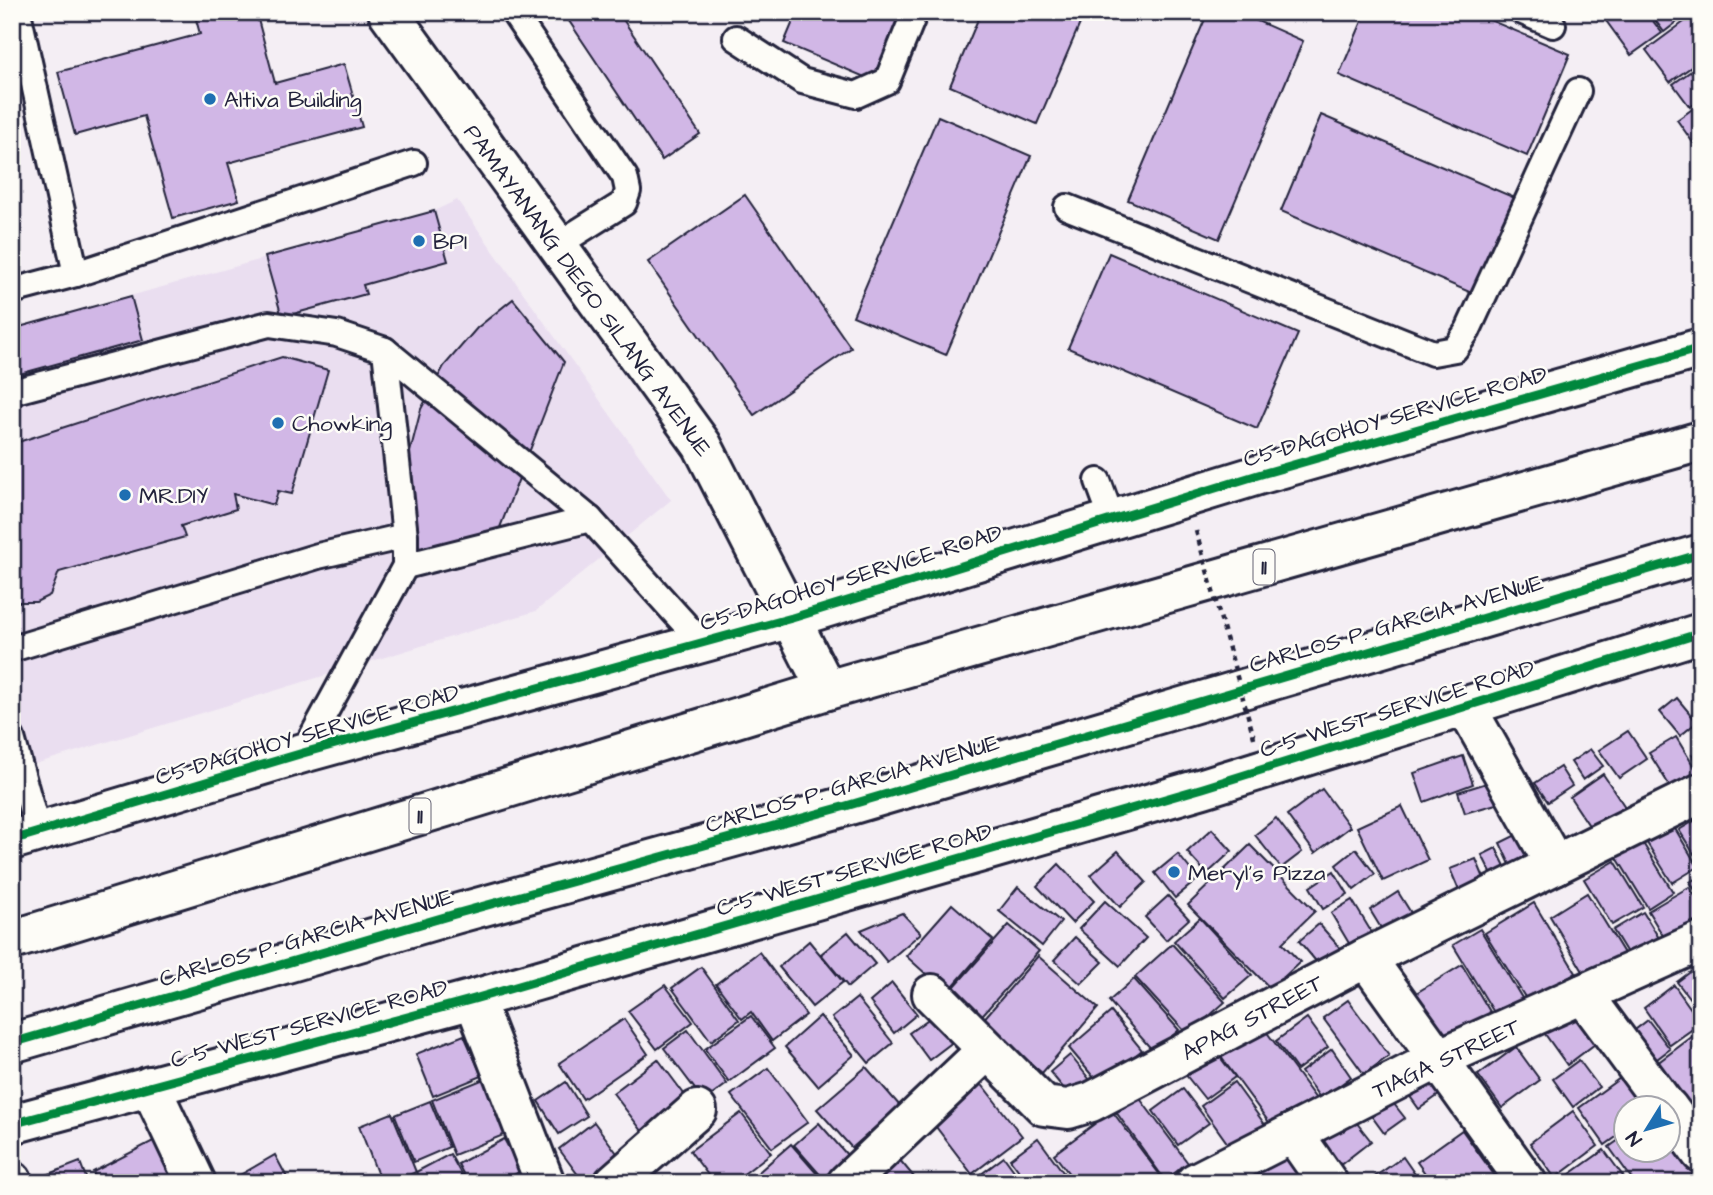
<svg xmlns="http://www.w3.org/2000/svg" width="1713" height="1195" font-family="'Architects Daughter',sans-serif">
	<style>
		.built { fill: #eadef0 }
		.building { fill: #d1b7e6; stroke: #22223b; stroke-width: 2 }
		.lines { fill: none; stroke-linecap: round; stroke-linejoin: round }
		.lane-casing { stroke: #22223b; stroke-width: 30 }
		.street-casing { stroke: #22223b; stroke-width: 44 }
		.secondary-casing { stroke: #22223b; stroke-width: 44 }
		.primary-casing { stroke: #22223b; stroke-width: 44 }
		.lane { stroke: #fdfcf7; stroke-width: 24 }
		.street { stroke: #fdfcf7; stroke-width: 38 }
		.secondary { stroke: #fdfcf7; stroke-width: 38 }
		.primary { stroke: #fdfcf7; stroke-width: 38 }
		.path-bridge { stroke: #22223b; stroke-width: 4.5; stroke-dasharray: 5 5; stroke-linecap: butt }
		.cycleway-casing { stroke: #fdfcf7; stroke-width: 13 }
		.cycleway { stroke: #00873e; stroke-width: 9 }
		.poi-dot { fill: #1f6fb2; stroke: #fdfcf7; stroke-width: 2.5 }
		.labels { text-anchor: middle; stroke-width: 5; stroke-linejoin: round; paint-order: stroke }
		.shield { fill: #fdfcf7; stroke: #646373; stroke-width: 2 }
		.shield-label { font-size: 21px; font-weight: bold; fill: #22223b }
		.poi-label { font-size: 23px; fill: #22223b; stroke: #fdfcf7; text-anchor: start }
		.street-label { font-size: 23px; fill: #22223b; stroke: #fdfcf7 }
	</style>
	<rect width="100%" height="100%" fill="#f4eef4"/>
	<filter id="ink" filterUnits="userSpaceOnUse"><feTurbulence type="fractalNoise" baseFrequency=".0143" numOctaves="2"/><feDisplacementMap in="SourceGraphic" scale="14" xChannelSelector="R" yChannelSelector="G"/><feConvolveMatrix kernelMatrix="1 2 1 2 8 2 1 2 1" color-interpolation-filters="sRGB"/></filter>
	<g filter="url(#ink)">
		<polygon class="built" points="457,200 671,500 536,611 12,771 12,329 434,211"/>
		<g class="building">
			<polygon points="194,12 256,12 275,83 344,64 362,127 228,163 239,200 173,218 144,116 75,135 58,72 200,34"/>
			<polygon points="563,12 618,12 700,134 662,160"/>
			<polygon points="797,12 904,12 874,81 784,43"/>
			<polygon points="981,12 1085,12 1037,124 950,86"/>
			<polygon points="1208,12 1237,12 1303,41 1219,239 1128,200"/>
			<polygon points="1366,12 1471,12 1570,54 1527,156 1339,75"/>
			<polygon points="1612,12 1646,12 1662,33 1631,55 1604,18"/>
			<polygon points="1649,12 1690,12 1664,32"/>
			<polygon points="1692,16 1701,27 1701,60 1670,82 1646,50"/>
			<polygon points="1701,64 1701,99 1690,107 1673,84"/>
			<polygon points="1701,103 1701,144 1696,147 1677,120"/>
			<polygon points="1321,115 1515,198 1474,294 1281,211"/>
			<polygon points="938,116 1031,156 946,355 853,316"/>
			<polygon points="745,195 851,348 754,415 648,262"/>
			<polygon points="434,211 448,261 363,285 366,294 282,317 265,257"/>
			<polygon points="1109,253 1298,334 1257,429 1068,348"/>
			<polygon points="131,296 143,340 12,376 12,329"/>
			<polygon points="513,299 564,362 494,543 415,557 408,460 421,409 444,366 477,328"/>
			<polygon points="282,357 328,370 292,494 278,491 274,505 233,494 236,509 181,526 185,537 59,572 50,595 36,602 12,602 12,444"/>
			<polygon points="1677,698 1697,722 1680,736 1660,712"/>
			<polygon points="1628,731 1647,759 1619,778 1599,750"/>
			<polygon points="1676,737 1698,773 1671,788 1649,753"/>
			<polygon points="1590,749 1603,766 1583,780 1571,762"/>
			<polygon points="1701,751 1701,772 1692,755"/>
			<polygon points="1463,756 1473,784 1424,802 1414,773"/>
			<polygon points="1560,767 1572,786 1548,802 1535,783"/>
			<polygon points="1603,774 1627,810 1594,833 1570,797"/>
			<polygon points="1490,782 1496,804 1465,813 1458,792"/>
			<polygon points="1322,789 1350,827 1315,853 1287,815"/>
			<polygon points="1402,806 1428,860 1383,881 1357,827"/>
			<polygon points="1701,817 1701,865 1679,830"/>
			<polygon points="1276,818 1302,852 1281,868 1255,835"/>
			<polygon points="1674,827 1698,867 1672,883 1647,843"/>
			<polygon points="1212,829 1232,851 1207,874 1187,852"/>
			<polygon points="1524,831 1538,861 1514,873 1500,843"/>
			<polygon points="1641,840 1673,892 1648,908 1616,856"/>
			<polygon points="1250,845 1315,911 1282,943 1300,962 1271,989 1188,905"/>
			<polygon points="1496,848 1507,870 1493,877 1482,855"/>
			<polygon points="1356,849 1375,874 1354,890 1336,865"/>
			<polygon points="1118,851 1146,882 1120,907 1091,875"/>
			<polygon points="1178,854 1198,879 1175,898 1155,873"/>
			<polygon points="1476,859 1486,883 1460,893 1450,869"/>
			<polygon points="1615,861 1643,907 1612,925 1584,879"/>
			<polygon points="1059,864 1094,901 1072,923 1037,886"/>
			<polygon points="1334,871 1348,894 1323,909 1310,887"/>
			<polygon points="1701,875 1701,900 1690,882"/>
			<polygon points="1018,887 1061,922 1042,946 999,911"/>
			<polygon points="1689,887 1701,905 1701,931 1671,949 1648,911"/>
			<polygon points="1398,892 1413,916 1384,933 1370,910"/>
			<polygon points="1587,893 1625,955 1587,978 1550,916"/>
			<polygon points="1168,896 1189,919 1166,940 1145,917"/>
			<polygon points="1352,900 1372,933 1350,945 1331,913"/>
			<polygon points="1105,901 1146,938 1120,966 1079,929"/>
			<polygon points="1534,903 1576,973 1528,1002 1485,933"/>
			<polygon points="952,904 993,940 947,993 906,956"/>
			<polygon points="1643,912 1662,943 1632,961 1613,930"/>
			<polygon points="902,913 921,933 887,962 861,930"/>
			<polygon points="1200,918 1252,975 1225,998 1174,941"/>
			<polygon points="1319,924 1341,949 1320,966 1299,941"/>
			<polygon points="1009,925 1039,951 977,1021 947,995"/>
			<polygon points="1480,929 1525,1003 1498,1019 1453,945"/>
			<polygon points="848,932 875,964 848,987 821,954"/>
			<polygon points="1075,937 1103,962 1081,984 1054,960"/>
			<polygon points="809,941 843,982 812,1007 779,967"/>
			<polygon points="1172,944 1225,1002 1188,1035 1135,977"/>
			<polygon points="759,952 806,1015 772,1041 751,1012 742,1019 716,984"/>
			<polygon points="1038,956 1098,1008 1042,1073 982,1021"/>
			<polygon points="1701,964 1701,1013 1677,982"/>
			<polygon points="1462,965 1492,1015 1439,1047 1408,998"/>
			<polygon points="701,967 739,1020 711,1041 672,988"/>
			<polygon points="1134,979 1179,1030 1154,1052 1109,1001"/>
			<polygon points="892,983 917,1014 894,1033 870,1002"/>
			<polygon points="665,985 693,1022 657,1049 628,1011"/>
			<polygon points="1674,985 1701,1023 1670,1045 1644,1008"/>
			<polygon points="857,998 893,1043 869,1063 832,1018"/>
			<polygon points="1580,998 1607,1035 1567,1065 1540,1027"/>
			<polygon points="1348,1000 1389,1056 1364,1074 1323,1018"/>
			<polygon points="1111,1012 1142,1050 1100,1085 1069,1048"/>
			<polygon points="934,1015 954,1041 929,1060 909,1033"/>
			<polygon points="751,1016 775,1048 729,1082 705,1049"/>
			<polygon points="820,1016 854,1055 818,1086 785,1047"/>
			<polygon points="1307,1018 1328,1047 1297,1070 1276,1041"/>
			<polygon points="624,1019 648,1054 583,1099 559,1063"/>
			<polygon points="1648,1020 1670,1049 1649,1065 1627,1036"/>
			<polygon points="1263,1027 1316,1099 1274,1129 1221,1057"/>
			<polygon points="688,1030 727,1084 704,1101 664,1048"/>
			<polygon points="1701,1030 1701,1120 1699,1121 1656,1064"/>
			<polygon points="464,1035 482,1076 433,1096 416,1054"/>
			<polygon points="1516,1047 1540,1080 1502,1108 1478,1075"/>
			<polygon points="1332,1049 1351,1077 1321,1099 1301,1072"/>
			<polygon points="1216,1052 1235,1077 1205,1099 1185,1074"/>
			<polygon points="1070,1055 1090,1080 1070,1096 1050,1072"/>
			<polygon points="658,1059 690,1102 646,1136 613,1093"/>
			<polygon points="1579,1060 1599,1087 1573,1107 1553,1079"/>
			<polygon points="866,1067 900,1106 852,1148 817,1109"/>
			<polygon points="768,1068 808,1122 772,1148 731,1095"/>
			<polygon points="1429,1071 1443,1092 1419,1109 1404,1088"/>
			<polygon points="1627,1073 1652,1108 1626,1108 1626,1130 1605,1145 1579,1108"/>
			<polygon points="484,1079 506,1134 454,1155 432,1100"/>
			<polygon points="566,1082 587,1116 559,1134 538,1101"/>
			<polygon points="980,1082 1022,1136 972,1174 930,1119"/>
			<polygon points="1234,1082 1266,1126 1233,1151 1201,1106"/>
			<polygon points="1183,1089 1209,1123 1178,1145 1153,1111"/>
			<polygon points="1138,1096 1188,1163 1165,1180 1116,1112"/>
			<polygon points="1390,1099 1405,1118 1384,1133 1370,1114"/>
			<polygon points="430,1101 449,1147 414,1162 395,1115"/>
			<polygon points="1112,1111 1160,1175 1149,1183 1076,1183 1054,1154"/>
			<polygon points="1573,1111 1598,1146 1555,1178 1530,1143"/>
			<polygon points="392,1113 416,1172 390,1183 381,1183 359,1126"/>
			<polygon points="741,1113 771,1153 732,1183 714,1183 690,1151"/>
			<polygon points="1349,1113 1371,1141 1339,1166 1318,1138"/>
			<polygon points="594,1122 622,1160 591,1183 584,1183 559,1149"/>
			<polygon points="819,1123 848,1156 823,1178 794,1145"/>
			<polygon points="1462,1130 1497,1179 1491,1183 1432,1183 1417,1162"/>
			<polygon points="1668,1131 1697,1171 1681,1183 1635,1183 1609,1147 1626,1135 1626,1150 1668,1150"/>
			<polygon points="1038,1138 1068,1179 1063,1183 1028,1183 1010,1159"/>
			<polygon points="157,1139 179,1183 98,1183 93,1172"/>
			<polygon points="504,1139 521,1171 499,1183 468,1183 458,1164"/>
			<polygon points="791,1144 825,1183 746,1183"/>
			<polygon points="1286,1146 1309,1178 1302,1183 1241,1183 1238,1180"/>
			<polygon points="1604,1150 1628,1183 1559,1183 1559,1182"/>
			<polygon points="450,1154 466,1183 422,1183 416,1172"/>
			<polygon points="275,1155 290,1183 226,1183"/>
			<polygon points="1004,1157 1023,1183 986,1183 980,1175"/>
			<polygon points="1403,1157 1421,1183 1366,1183"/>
			<polygon points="899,1159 919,1183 870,1183"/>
			<polygon points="80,1162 88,1183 26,1183"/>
			<polygon points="520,1174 525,1183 505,1183"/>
			<polygon points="415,1175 419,1183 399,1183"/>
		</g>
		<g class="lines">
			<defs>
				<g id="lane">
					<polyline points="18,12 76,274"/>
					<polyline points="513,12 625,177 628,191 624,203 557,245"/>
					<polyline points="1523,12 1553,25"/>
					<polyline points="736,38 802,81 856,95 887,81 915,12"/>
					<polyline points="1067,207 1433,353 1455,349 1468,330 1578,91"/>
					<polyline points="12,291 76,274 414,163"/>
					<polyline points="385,350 405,536"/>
					<polyline points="12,392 269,324 337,334 385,350 590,519"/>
					<polyline points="1098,481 1112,519"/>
					<polyline points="405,566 590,519 702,643"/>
					<polyline points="12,649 318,556 405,536 405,566 303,753"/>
					<polyline points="12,738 38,832"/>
				</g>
				<g id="street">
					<polyline points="388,12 702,445 827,690"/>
					<polyline points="1466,707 1555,865"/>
					<polyline points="1366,958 1527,1183"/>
					<polyline points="932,994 1044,1106 1068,1109 1091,1102 1366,958 1701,793"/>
					<polyline points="1583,994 1667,1108"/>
					<polyline points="474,999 545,1183"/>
					<polyline points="150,1086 196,1183"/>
					<polyline points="1668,1108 1701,1153"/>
					<polyline points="12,1124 474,999 1203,788 1701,633"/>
					<polyline points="1293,1133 1328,1183"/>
					<polyline points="12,1181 13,1183"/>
					<polyline points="614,1183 697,1110"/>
					<polyline points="847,1183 986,1051"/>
					<polyline points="1195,1183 1440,1058 1701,941"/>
				</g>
				<polyline id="secondary" points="12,840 303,753 792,618 1258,475 1701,348"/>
				<g id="primary">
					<polyline points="12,940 827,690 1701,441"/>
					<polyline points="12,1043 455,914 846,806 1701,554"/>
				</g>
			</defs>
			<use href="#lane" class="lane-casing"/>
			<use href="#street" class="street-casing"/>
			<use href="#secondary" class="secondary-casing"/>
			<use href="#primary" class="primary-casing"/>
			<use href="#lane" class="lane"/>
			<use href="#street" class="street"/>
			<use href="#secondary" class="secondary"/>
			<use href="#primary" class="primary"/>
			<polyline class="path-bridge" points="1196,531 1255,741"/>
			<defs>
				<g id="cycleway">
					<polyline points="12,840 303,753 792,618 1258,475 1701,348"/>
					<polyline points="12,1043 455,914 846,806 1701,554"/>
					<polyline points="12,1124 474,999 1203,788 1701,633"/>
				</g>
			</defs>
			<use href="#cycleway" class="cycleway-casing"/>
			<use href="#cycleway" class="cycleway"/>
		</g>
	</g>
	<g class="poi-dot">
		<circle cx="210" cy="99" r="7"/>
		<circle cx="419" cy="241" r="7"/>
		<circle cx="278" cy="423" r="7"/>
		<circle cx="125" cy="495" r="7"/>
		<circle cx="1174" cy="872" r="7"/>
	</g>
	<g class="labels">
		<g class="shield">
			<rect x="1253.5" y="549.5" width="21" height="35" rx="5"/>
			<rect x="409.5" y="798.5" width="21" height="35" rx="5"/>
		</g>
		<g class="shield-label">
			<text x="1264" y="574">11</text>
			<text x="420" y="823">11</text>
		</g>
		<g class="poi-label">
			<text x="224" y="107">Altiva Building</text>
			<text x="433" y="249">BPI</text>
			<text x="292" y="431">Chowking</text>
			<text x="139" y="503">MR.DIY</text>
			<text x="1188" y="880">Meryl's Pizza</text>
		</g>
		<g class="street-label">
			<text transform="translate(588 290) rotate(54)" y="8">PAMAYANANG DIEGO SILANG AVENUE</text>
			<text transform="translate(1395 416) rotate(-16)" y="8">C5-DAGOHOY SERVICE ROAD</text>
			<text transform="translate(851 577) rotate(-17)" y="8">C5-DAGOHOY SERVICE ROAD</text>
			<text transform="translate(1396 623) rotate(-16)" y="8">CARLOS P. GARCIA AVENUE</text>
			<text transform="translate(1397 708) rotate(-17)" y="8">C-5 WEST SERVICE ROAD</text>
			<text transform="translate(307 734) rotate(-16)" y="8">C5-DAGOHOY SERVICE ROAD</text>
			<text transform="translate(852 783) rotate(-16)" y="8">CARLOS P. GARCIA AVENUE</text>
			<text transform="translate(854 869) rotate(-16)" y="8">C-5 WEST SERVICE ROAD</text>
			<text transform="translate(306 937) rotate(-16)" y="8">CARLOS P. GARCIA AVENUE</text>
			<text transform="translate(1252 1017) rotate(-28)" y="8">APAG STREET</text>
			<text transform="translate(309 1023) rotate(-15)" y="8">C-5 WEST SERVICE ROAD</text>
			<text transform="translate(1446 1058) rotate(-25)" y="8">TIAGA STREET</text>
		</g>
	</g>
	<rect width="1713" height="1195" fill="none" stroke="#fdfcf7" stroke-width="42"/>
	<rect x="21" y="21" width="1671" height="1153" fill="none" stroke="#22223b" stroke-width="2.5" filter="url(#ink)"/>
	<g transform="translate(1647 1129) rotate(233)"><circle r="33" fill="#fdfcf7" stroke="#a5a5ac" stroke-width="2"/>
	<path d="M0-5L12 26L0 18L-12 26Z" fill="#1f6fb2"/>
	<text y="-10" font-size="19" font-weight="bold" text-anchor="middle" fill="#22223b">N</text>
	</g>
</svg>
